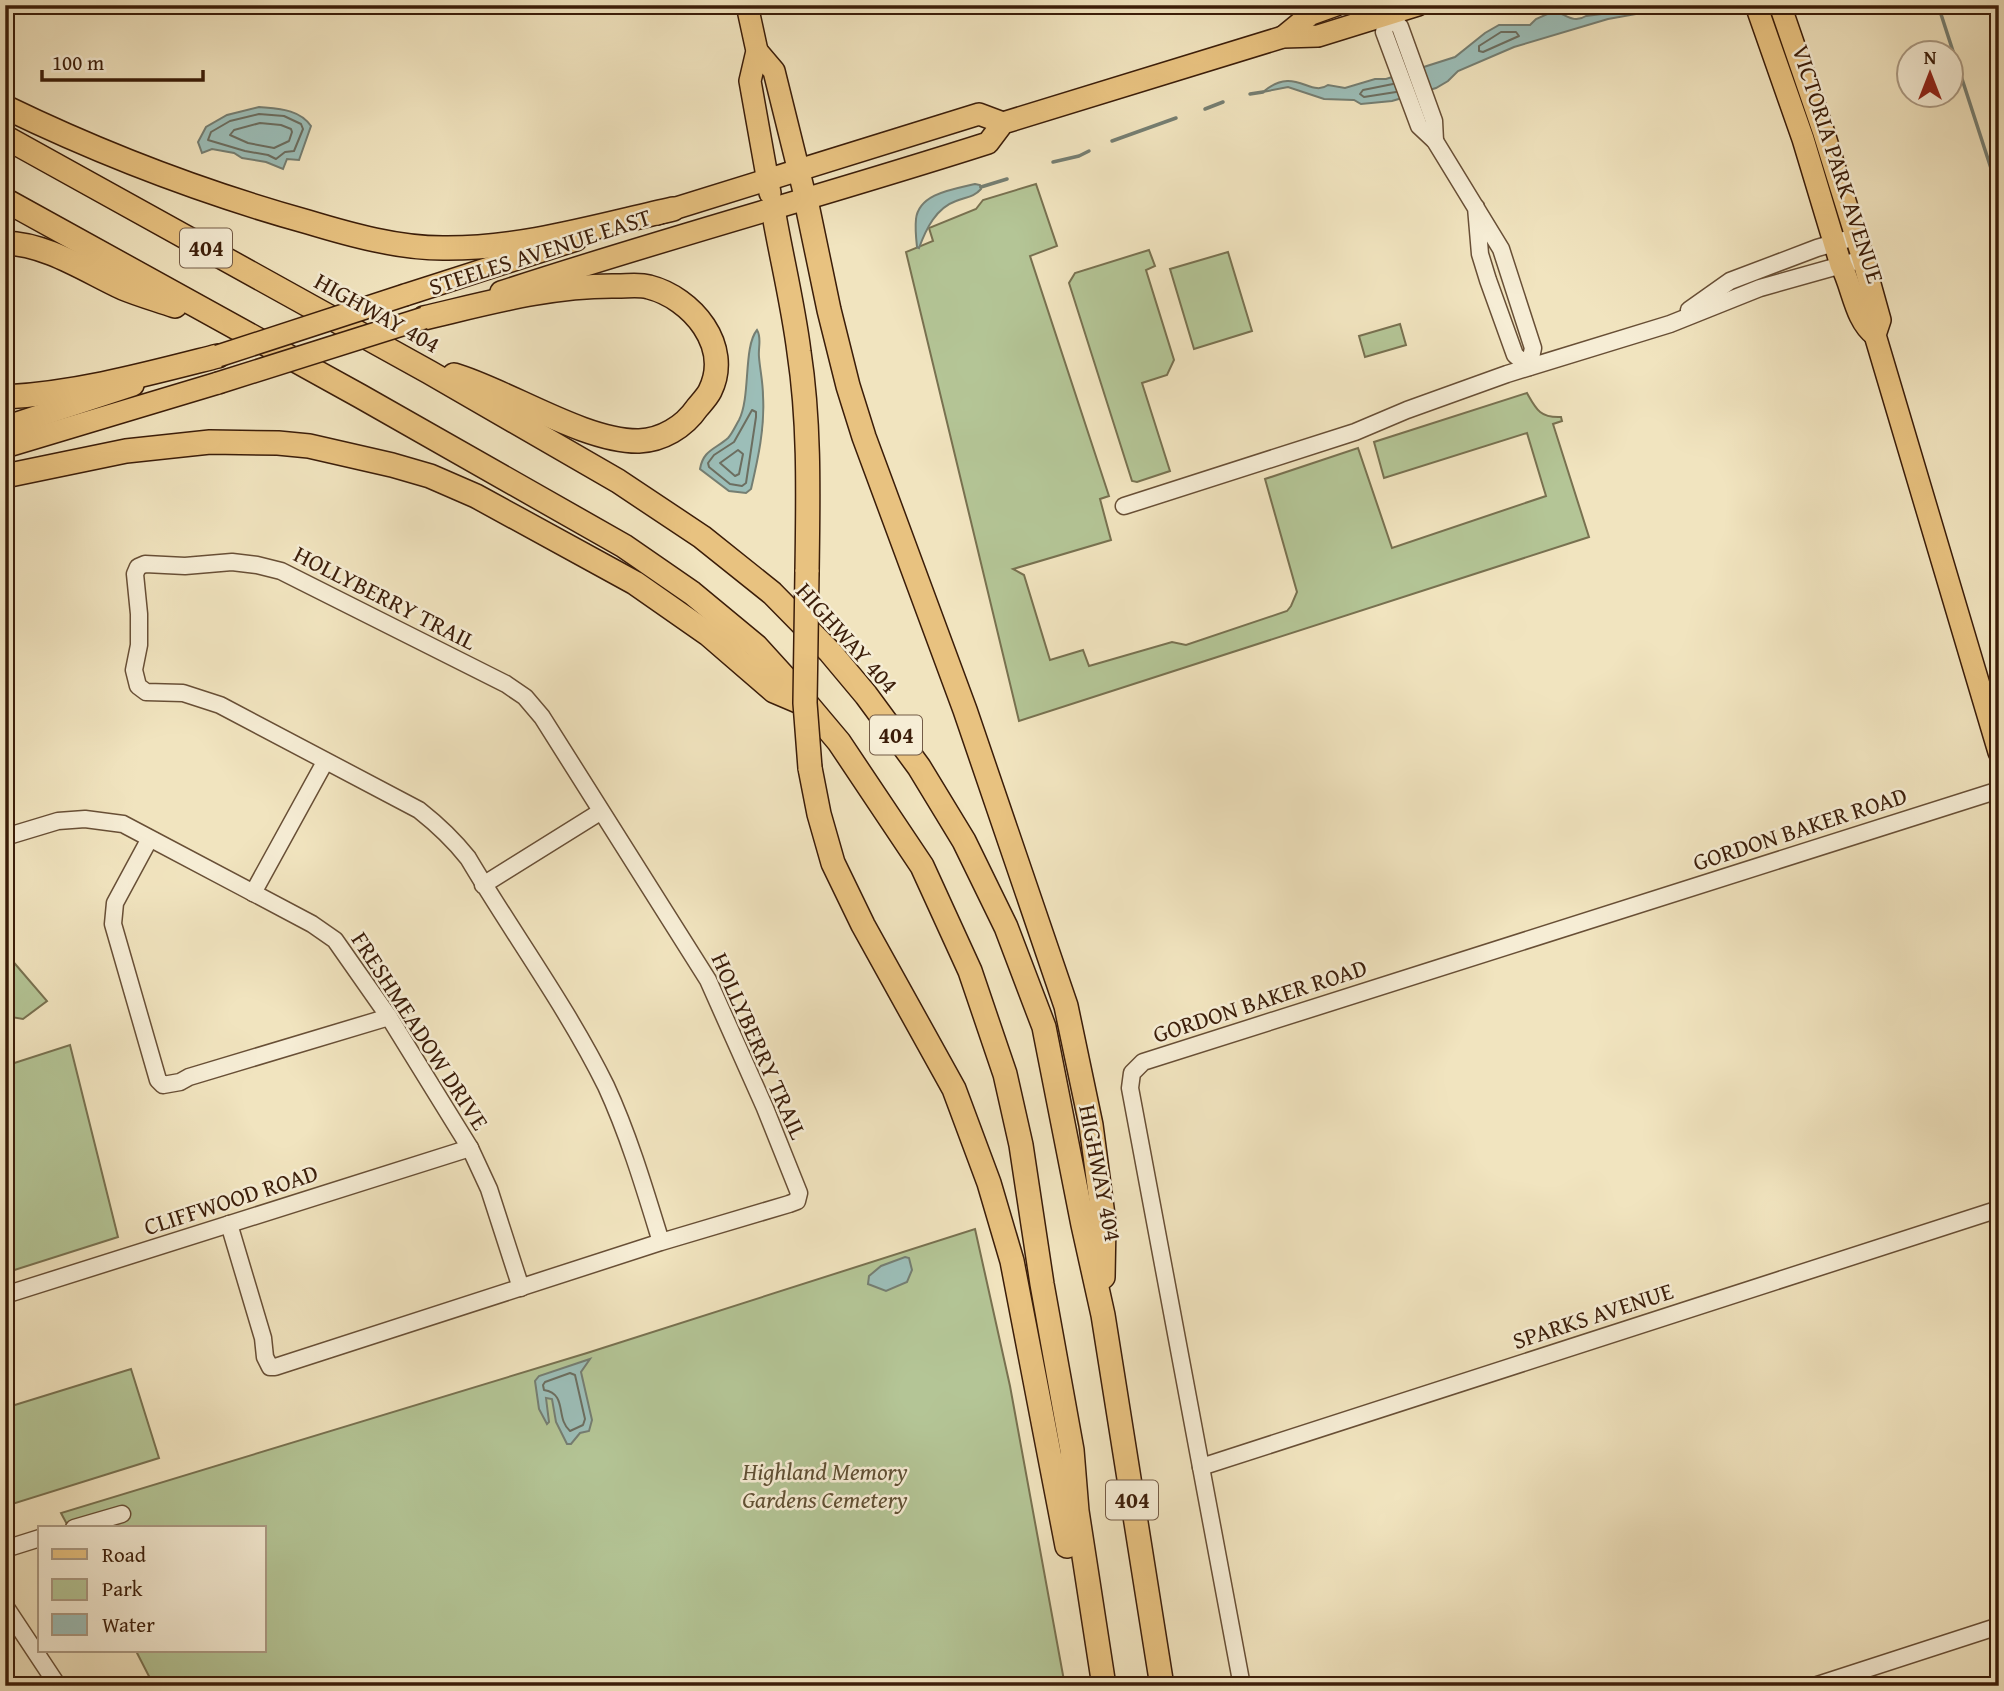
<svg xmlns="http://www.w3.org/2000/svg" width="2004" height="1691" font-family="'Gentium Book Plus',serif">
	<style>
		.green { fill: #b4c596; stroke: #787150; stroke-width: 2 }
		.water { fill: #9cbeb8; stroke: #757e72; stroke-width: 2 }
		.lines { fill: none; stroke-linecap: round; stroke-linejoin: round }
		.shore { stroke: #6c6e60; stroke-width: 2 }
		.stream { stroke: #757e72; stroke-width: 3.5 }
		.minor-casing { stroke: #684f36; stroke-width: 19 }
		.major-casing { stroke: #3b1d09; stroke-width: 24 }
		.highway-casing { stroke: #3b1d09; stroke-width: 26 }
		.minor { stroke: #f6edd5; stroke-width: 16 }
		.major { stroke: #e8c280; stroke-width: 21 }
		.highway { stroke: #e8c280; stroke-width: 23 }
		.major-bridge-casing { stroke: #3b1d09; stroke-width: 24; stroke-linecap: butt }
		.highway-bridge-casing { stroke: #3b1d09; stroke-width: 26; stroke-linecap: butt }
		.major-bridge { stroke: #e8c280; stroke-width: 21 }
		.highway-bridge { stroke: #e8c280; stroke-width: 23 }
		.labels { text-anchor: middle; stroke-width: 5; stroke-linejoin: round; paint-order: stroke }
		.shield { fill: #f6edd5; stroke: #735b46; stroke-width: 2 }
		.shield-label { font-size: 23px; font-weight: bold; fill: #3b1d09 }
		.street-label { font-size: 24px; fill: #3b1d09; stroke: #f6edd5 }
		.park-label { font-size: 24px; font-style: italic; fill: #5f4f33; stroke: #f6edd5 }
	</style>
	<rect width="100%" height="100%" fill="#f1e4bf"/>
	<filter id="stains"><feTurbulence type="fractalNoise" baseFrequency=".00286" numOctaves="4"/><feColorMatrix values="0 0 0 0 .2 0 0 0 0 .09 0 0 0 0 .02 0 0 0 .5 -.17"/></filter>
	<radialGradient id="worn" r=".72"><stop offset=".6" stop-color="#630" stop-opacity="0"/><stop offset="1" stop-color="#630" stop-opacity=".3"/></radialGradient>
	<g class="green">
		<path d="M1036,184L1057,246L1030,256L1109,496L1100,499L1111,540L1013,569L1024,575L1050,660L1083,650L1089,666L1172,642L1186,645L1287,611L1291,606L1297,592L1265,479L1358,448L1392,548L1546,496L1527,433L1384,478L1374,442L1527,393C1536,409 1540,418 1561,417L1562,421L1553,424L1589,537L1019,721L906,252L933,241L929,228L976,209L983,200Z"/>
		<polygon points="1149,250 1155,266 1146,270 1174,360 1167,375 1142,383 1170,471 1137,482 1132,481 1069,283 1075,273"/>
		<polygon points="1228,252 1252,331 1194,349 1170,269"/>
		<polygon points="1400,324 1406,345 1365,357 1359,336"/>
		<polygon points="10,958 47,1001 23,1019 5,1016 5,963"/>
		<polygon points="70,1045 118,1237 5,1273 5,1066"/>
		<polygon points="975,1229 1010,1386 1065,1686 154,1686 136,1651 264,1651 264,1528 69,1528 61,1513 587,1353"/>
		<polygon points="131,1369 159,1458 6,1506 5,1408"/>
	</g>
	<g class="water">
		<path d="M1633,10H1642V13L1608,19L1514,47L1458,71L1448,81L1436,88L1392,101L1361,104L1354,100L1324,99L1288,87L1263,92C1295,65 1310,98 1328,85L1345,88L1375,79H1386L1455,57L1485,33L1499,25H1530L1536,19L1554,11C1566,14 1573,24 1586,16Z"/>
		<path d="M259,107C279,109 299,109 311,126L299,160L287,159L283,169L266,162L242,158L234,153L212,149L202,153L198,142L206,127L227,115Z"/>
		<path d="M975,184L980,185L981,189C974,197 966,197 956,201C936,208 926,229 919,248L917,247C916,238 915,228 916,219C919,193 955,189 975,184Z"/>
		<path d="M757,330C762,338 758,347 759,357C760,370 763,382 763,396C765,427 758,459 751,489L746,493L729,491L700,469C703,450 716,449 728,438C732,434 736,425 739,420C751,396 743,347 757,330Z"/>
		<polygon points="905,1257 909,1258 912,1270 907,1282 886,1291 868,1284 869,1276 881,1266"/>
		<polygon points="590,1359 581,1372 592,1420 589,1431 580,1433 571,1444 567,1444 556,1422 552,1399 546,1398 549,1422 547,1424 539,1409 535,1381 539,1376"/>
	</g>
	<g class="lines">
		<g class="shore">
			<polygon points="1501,32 1516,32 1519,36 1483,52 1479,51 1479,46"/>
			<polyline points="1393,84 1363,90 1360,94 1364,97 1396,92"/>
			<polygon points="259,114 284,116 301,124 303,129 294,151 285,152 276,159 268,155 245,151 208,140 211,132 230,121"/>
			<polygon points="260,123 281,125 291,129 292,132 289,141 274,148 248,143 230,135 234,130"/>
			<polygon points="752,410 756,412 756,417 746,483 742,486 730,484 709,467 708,463 714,455 734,442"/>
			<polygon points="738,450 743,454 739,474 735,476 720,463"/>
			<path d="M570,1373L575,1375L585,1419L583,1425L570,1431C555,1418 568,1394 544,1390L543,1385L545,1382Z"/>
		</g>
		<g class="stream">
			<polyline points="1938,5 1999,193"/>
			<polyline points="1250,94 1263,92"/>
			<polyline points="1205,109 1223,102"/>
			<polyline points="1112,141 1176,118"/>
			<polyline points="1053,162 1079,156 1089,151"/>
			<polyline points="981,187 1007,179"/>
		</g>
		<defs>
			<g id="minor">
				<polyline points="1386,8 1388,15 1400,27 1434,121 1435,141"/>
				<polyline points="1388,15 1384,32 1419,126 1435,141 1501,249 1533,348 1529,367 1515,355 1488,280 1480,254 1476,207"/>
				<polyline points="1689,310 1730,281 1817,248 1855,237"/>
				<polyline points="1124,506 1355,432 1407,410 1507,374 1670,324 1760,288 1863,259"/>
				<polyline points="5,837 58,821 85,819 123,824 312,924 335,940 389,1017 470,1148 489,1189 521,1288"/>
				<polyline points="149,840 115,903 113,924 158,1080 163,1085 180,1082 189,1077 389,1017"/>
				<polyline points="483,885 600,812"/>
				<polyline points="253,893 325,762"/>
				<path d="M229,1224L263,1338L265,1357L270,1367H275L661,1242L789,1204L797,1201L799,1193L765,1108L708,980L542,717L525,697L506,684L281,571L257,565L232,562L185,566L145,564L138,567L135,574L139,614V645L134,670L138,686L146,692L183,693L220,705L419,810C438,825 453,839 468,858C513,934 567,1007 606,1086C629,1136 645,1190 661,1242"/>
				<polyline points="5,1295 470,1148"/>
				<polyline points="1201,1467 1999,1209"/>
				<polyline points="74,1528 122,1514"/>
				<polyline points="5,1549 40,1538"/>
				<polyline points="5,1606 58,1686"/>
				<polyline points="1242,1686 1130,1088 1132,1073 1143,1062 1999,790"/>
				<polyline points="1814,1686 1999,1626"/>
			</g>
			<g id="major">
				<polyline points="747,5 757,51 750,81 770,193"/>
				<path d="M1756,5L1803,139L1841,265C1853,288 1855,320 1875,335"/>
				<polyline points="1780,5 1823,130 1863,259 1880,320 1875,335 1999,752"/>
				<polyline points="1283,37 1311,14 1336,5"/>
				<polyline points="757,51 774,71 806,200"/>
				<polyline points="657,214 979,114 1003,123"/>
				<path d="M501,292C662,239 826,195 988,143L1003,123L1283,37L1318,36L1418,5"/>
				<polyline points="405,295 576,240"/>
				<polyline points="5,427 133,385"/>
				<polyline points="5,447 218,383"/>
			</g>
			<g id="highway">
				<path d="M5,107C102,154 204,193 308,222C351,235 398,248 443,248C521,249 597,226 673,209"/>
				<polyline points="5,137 429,372 618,481 702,537 772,593 830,652 866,695 919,767 964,841 1006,927 1044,1027 1083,1225 1103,1315 1162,1686"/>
				<polyline points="5,200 360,396 624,546 692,593 756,646 786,679 839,742 922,866 970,971 1005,1074 1021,1145 1042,1284 1072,1450 1077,1511 1104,1686"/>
				<polyline points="806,200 829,310 848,386 864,437 965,710 1066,1006 1091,1125 1104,1223 1103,1277"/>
				<path d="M773,209C781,256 793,304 799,352C810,424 808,498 807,572"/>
				<path d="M5,243C47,244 86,271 123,288C140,295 158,300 175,306"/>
				<path d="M424,318C488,303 551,285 617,286C628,286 639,284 649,287C692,298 732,346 710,391C707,397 701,403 697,408C684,427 662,440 639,441C585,442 508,391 454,375"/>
				<path d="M5,397C78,393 147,374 218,356"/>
				<polyline points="5,476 126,451 210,442 278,443 309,446 392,465 430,476 476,496 635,583 708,634 774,691 807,705"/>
				<polyline points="810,768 819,814 833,863 863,925 954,1089 989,1183 1012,1261 1067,1546"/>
			</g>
		</defs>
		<use href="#minor" class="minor-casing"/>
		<use href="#major" class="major-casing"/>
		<use href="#highway" class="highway-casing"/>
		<use href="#minor" class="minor"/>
		<use href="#major" class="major"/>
		<use href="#highway" class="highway"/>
		<defs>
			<g id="major-bridge">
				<polyline points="218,356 405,295"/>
				<polyline points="218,383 424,318"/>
			</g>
			<polyline id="highway-bridge" points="807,572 805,703 810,768"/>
		</defs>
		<use href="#major-bridge" class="major-bridge-casing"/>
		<use href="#highway-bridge" class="highway-bridge-casing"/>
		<use href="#major-bridge" class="major-bridge"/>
		<use href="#highway-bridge" class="highway-bridge"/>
	</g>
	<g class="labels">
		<g class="shield">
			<rect x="180" y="228.5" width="52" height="39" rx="5"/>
			<rect x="870" y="715.5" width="52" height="39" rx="5"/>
			<rect x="1106" y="1480.5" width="52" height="39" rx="5"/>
		</g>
		<g class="shield-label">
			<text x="206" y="256">404</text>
			<text x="896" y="743">404</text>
			<text x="1132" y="1508">404</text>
		</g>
		<g class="street-label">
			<text transform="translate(1838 164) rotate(72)" y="8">VICTORIA PARK AVENUE</text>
			<text transform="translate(540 252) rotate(-18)" y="8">STEELES AVENUE EAST</text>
			<text transform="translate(377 313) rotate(29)" y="8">HIGHWAY 404</text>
			<text transform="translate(385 598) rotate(27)" y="8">HOLLYBERRY TRAIL</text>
			<text transform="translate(847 638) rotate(48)" y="8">HIGHWAY 404</text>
			<text transform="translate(1800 829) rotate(-18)" y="8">GORDON BAKER ROAD</text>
			<text transform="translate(1260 1001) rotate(-18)" y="8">GORDON BAKER ROAD</text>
			<text transform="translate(420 1031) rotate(57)" y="8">FRESHMEADOW DRIVE</text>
			<text transform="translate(759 1046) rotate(66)" y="8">HOLLYBERRY TRAIL</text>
			<text transform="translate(1100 1173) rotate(79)" y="8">HIGHWAY 404</text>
			<text transform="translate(231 1200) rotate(-18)" y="8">CLIFFWOOD ROAD</text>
			<text transform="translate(1593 1316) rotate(-18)" y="8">SPARKS AVENUE</text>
		</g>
		<g class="park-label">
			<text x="825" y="1480">Highland Memory<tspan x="825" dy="28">Gardens Cemetery</tspan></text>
		</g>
	</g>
	<rect width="2004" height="1691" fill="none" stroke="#f1e4bf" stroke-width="28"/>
	<rect x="7" y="7" width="1990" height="1677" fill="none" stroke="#3b1d09" stroke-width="3.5"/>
	<rect x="14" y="14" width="1976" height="1663" fill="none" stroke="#3b1d09" stroke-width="2"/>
	<rect x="38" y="1526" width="228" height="126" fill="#f6edd5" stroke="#ab9a83" stroke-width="2"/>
	<rect x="52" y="1549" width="35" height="10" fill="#e8c280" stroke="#ab9a83" stroke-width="2"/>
	<text x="102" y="1562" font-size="21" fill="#3b1d09">Road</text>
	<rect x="52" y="1579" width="35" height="21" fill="#b4c596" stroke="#ab9a83" stroke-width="2"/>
	<text x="102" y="1596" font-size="21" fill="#3b1d09">Park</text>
	<rect x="52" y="1614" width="35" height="21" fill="#9cbeb8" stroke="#ab9a83" stroke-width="2"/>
	<text x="102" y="1632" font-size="21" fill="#3b1d09">Water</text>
	<g transform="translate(1930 74)"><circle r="33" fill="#f6edd5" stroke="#ab9a83" stroke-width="2"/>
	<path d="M0-5L12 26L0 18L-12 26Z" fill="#8f2418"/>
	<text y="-10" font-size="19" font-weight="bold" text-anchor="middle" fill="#3b1d09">N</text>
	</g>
	<path d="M42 70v10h161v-10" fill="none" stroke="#3b1d09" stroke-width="3.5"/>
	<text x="52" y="70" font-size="21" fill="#3b1d09" stroke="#f6edd5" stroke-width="5" paint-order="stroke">100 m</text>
	<rect width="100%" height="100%" filter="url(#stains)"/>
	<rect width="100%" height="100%" fill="url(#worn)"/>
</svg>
